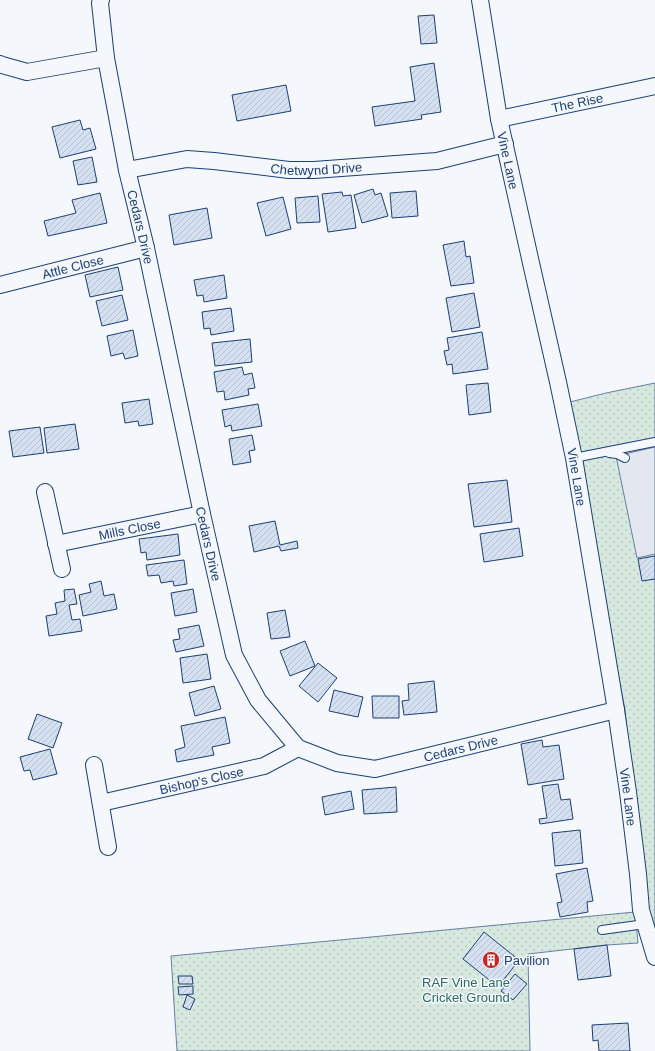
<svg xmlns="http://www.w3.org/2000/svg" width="655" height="1051" font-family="Arial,sans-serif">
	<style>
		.green { fill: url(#green-dots); stroke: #687fa3 }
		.parking { fill: #e3e8f0; stroke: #687fa3 }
		.building { fill: url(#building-hatch); stroke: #1d3f73 }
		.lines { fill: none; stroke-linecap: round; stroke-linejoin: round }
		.lane-casing { stroke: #1d3f73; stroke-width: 10 }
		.street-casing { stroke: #1d3f73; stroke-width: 18 }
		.lane { stroke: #f4f7fb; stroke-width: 8 }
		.street { stroke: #f4f7fb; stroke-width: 16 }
		.labels { text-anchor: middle; stroke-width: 3; stroke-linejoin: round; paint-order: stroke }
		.street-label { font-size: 13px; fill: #1d3f73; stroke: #f4f7fb }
		.poi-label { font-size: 13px; fill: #1d3f73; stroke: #f4f7fb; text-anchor: start }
		.park-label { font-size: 13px; fill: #2c6c60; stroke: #f4f7fb }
	</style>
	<defs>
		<pattern id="green-dots" width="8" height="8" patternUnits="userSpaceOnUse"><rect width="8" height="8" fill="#d7e8df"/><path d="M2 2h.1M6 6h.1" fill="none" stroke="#b8c8c3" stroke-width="1.8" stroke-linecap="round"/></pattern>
		<pattern id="building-hatch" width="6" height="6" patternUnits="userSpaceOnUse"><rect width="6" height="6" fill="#d5e0f0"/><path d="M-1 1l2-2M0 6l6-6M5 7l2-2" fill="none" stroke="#b6c1d1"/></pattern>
	</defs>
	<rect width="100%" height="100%" fill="#f4f7fb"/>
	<g class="green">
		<polygon points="655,383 655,943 637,847 625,709 562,404 606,393"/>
		<polygon points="635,912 638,943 607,945 528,954 530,1051 177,1051 171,956"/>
	</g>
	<polygon class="parking" points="655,447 655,554 637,558 616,456"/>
	<g class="building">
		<polygon points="434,15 437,43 421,44 418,16"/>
		<polygon points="434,63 441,112 421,115 422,119 375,126 372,107 415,101 410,67"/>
		<polygon points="286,85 291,111 237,121 232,95"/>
		<polygon points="80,120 83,130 90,128 96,149 60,158 52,127"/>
		<polygon points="92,157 97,182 78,185 73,161"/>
		<polygon points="373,189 375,195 381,193 388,216 362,223 354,195"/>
		<polygon points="416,191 418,216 392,218 390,193"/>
		<polygon points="342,192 343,196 351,195 356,228 328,232 322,194"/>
		<polygon points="100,193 107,223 48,236 44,221 76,213 72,200"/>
		<polygon points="318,196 320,222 297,223 295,198"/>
		<polygon points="283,197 291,229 266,236 257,203"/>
		<polygon points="207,208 212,238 174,245 169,215"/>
		<polygon points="464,241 466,257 470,256 474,283 451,286 443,245"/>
		<polygon points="118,267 123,290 90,297 85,275"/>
		<polygon points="224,275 227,298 204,302 203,295 197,296 194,280"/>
		<polygon points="474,293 480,327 452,332 446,298"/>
		<polygon points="122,295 128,320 102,326 96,301"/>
		<polygon points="231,308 234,331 211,335 210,328 204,329 202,312"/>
		<polygon points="133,330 138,356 125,359 123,353 111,356 107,336"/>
		<polygon points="482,332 488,369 453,374 452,364 447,365 444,351 449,350 447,338"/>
		<polygon points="250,339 252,362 215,366 212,343"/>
		<polygon points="242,367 244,375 252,373 255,388 248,389 249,395 225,400 224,391 217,392 214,372"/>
		<polygon points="488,383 491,412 469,415 466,385"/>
		<polygon points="149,399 153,424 139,426 138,421 125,423 122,403"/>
		<polygon points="258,404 262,426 232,431 231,425 225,427 222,410"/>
		<polygon points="75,424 79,449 47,453 44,428"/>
		<polygon points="40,427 44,453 13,457 9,431"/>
		<polygon points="252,435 255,450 249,451 251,462 233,465 229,439"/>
		<polygon points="507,480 512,522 474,527 468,484"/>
		<polygon points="275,521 280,545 297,541 298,548 281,551 279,546 254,552 249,526"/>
		<polygon points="519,528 523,556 484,562 480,534"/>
		<polygon points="178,534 180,555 147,560 146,552 141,553 139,539"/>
		<polygon points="655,556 655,579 642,581 638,559"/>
		<polygon points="184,560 187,584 174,586 173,581 161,583 159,575 148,576 146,565"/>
		<polygon points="101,581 104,596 114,594 117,609 83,616 79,595 91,592 89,584"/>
		<polygon points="74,589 77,604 69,605 72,620 80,619 82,631 49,636 46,616 57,614 55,603 65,601 64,590"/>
		<polygon points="193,589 197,612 175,616 171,593"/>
		<polygon points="285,610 290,637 271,639 267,613"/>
		<polygon points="199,625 204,646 176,652 173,640 180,639 178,629"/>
		<polygon points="305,641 315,666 290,676 280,651"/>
		<polygon points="207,654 211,679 183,683 180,658"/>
		<polygon points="318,663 337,678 318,702 299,686"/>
		<polygon points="434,681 437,712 404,715 402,701 409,700 408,684"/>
		<polygon points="214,686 221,709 195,716 189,693"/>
		<polygon points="334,690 363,697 358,717 329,711"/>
		<polygon points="372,696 399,696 399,718 373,718"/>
		<polygon points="37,714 62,723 53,748 28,739"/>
		<polygon points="225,717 230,743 212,747 214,755 177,762 175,750 185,747 181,726"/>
		<polygon points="542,740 543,747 559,745 564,779 528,785 521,744"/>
		<polygon points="50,749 57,774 33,780 30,770 24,771 20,757"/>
		<polygon points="558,784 561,800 570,799 573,819 540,824 539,819 547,818 542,786"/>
		<polygon points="396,787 397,812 364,814 362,790"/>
		<polygon points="351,791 354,809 325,815 322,797"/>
		<polygon points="580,830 583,863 555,866 552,833"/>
		<polygon points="587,868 593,901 587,902 588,912 560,917 557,903 562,902 556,874"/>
		<polygon points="484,932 519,960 498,987 463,959"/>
		<polygon points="607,945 611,976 578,980 574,949"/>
		<polygon points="515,974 527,984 513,1000 501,991"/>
		<polygon points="178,976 192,976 193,984 179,984"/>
		<polygon points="193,986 193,994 179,995 178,987"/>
		<polygon points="187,995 195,999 190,1010 183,1007"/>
		<polygon points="628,1023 630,1051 599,1051 598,1040 593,1041 592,1025"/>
	</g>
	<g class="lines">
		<defs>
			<g id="lane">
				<polyline points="609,453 617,454 625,458"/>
				<polyline points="574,458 655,442"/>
				<polyline points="602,930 645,924"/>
			</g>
			<g id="street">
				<path id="s1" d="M101,0L100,3L106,58L127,170L146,248L202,514L234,655L258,700L298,748L337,763L375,769L616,710"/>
				<path id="s2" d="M480,0L499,119L531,263L558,382L574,458L616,710L628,792L638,874L641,910L655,957"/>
				<polyline points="0,64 2,65 27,72 106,58"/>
				<path id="s3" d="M499,119L655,86"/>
				<path id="s4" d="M127,170L187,159L214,161L289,170H314L437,161L505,144"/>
				<path id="s5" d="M0,285L146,248"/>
				<polyline points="45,492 62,569"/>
				<path id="s6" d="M56,544L202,514"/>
				<polyline points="94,765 108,847"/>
				<path id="s7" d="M101,803L264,766L298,748"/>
			</g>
		</defs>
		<use href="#lane" class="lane-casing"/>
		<use href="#street" class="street-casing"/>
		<use href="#lane" class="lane"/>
		<use href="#street" class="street"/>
	</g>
	<defs>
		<symbol id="building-disc" viewBox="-11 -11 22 22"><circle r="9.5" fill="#c62828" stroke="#f4f7fb"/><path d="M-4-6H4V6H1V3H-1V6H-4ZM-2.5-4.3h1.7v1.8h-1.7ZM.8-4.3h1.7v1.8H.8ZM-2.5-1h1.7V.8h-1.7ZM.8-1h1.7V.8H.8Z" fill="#fff"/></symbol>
	</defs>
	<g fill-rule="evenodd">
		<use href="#building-disc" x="481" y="950" width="20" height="20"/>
	</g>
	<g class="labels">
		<g class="street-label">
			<text dy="5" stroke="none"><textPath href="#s3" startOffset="80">The Rise</textPath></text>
			<text dy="5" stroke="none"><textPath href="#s2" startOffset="163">Vine Lane</textPath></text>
			<text dy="5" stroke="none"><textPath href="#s4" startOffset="191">Chetwynd Drive</textPath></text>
			<text dy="5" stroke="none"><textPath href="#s1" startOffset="231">Cedars Drive</textPath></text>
			<text dy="5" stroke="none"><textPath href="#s5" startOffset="75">Attle Close</textPath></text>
			<text dy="5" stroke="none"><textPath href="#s2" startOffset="487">Vine Lane</textPath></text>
			<text dy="5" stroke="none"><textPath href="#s6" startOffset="75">Mills Close</textPath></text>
			<text dy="5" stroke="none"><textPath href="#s1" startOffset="555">Cedars Drive</textPath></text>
			<text dy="5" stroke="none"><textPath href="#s1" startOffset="951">Cedars Drive</textPath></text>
			<text dy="5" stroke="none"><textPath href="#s7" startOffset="103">Bishop's Close</textPath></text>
			<text dy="5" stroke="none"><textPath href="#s2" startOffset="811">Vine Lane</textPath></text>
		</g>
		<g class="poi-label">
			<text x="504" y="965">Pavilion</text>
		</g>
		<g class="park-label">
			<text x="466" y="987">RAF Vine Lane<tspan x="466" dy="15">Cricket Ground</tspan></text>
		</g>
	</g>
</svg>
